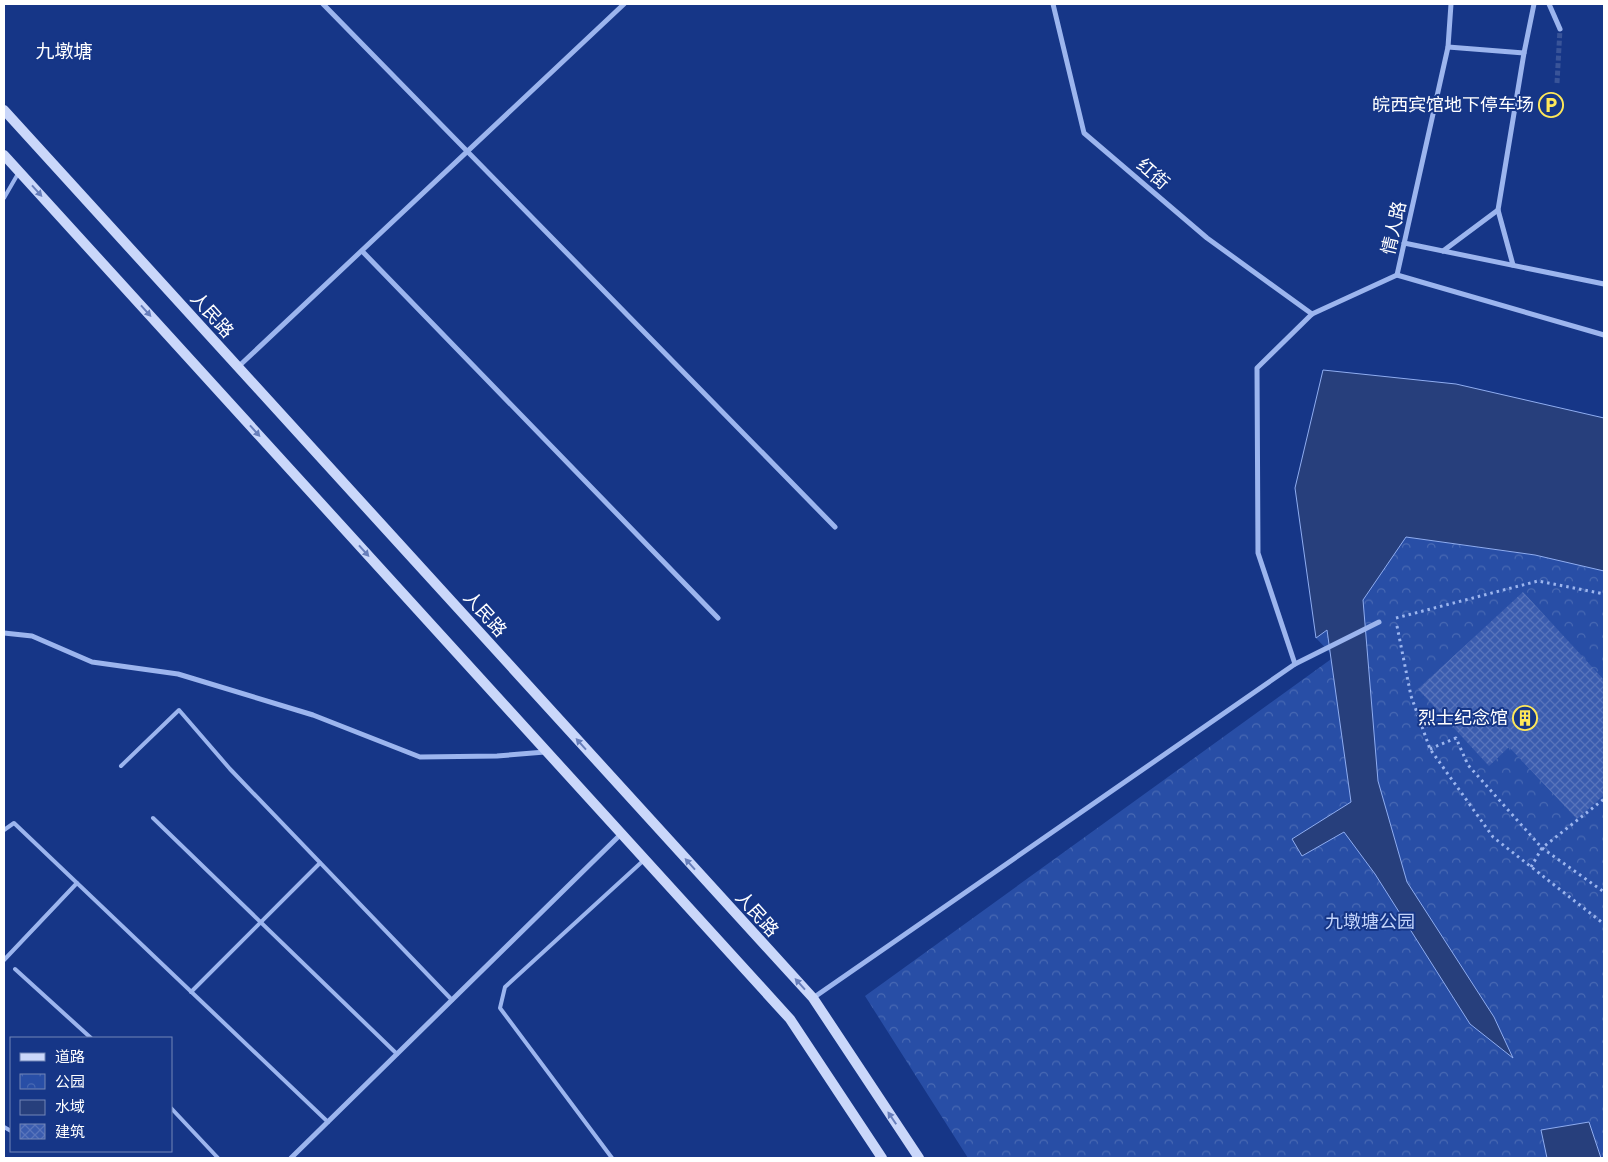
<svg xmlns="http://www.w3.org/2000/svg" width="1608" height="1162" font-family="Roboto,'Noto Sans SC',sans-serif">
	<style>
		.park { fill: url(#park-crowns) }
		.water { fill: #273f7c; stroke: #8fadf1 }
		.building { fill: url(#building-cross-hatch) }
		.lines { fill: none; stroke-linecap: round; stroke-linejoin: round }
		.street-tunnel { stroke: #395499; stroke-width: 5; stroke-dasharray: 5 2.5; stroke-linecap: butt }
		.path { stroke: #9cb5ee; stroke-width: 3; stroke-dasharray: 2.5 4; stroke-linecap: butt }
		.lane { stroke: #9cb5ee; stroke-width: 4 }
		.street { stroke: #9cb5ee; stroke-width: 5 }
		.secondary { stroke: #cad7fa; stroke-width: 10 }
		.oneway { fill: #677ebb }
		.labels { text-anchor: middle; stroke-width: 4; stroke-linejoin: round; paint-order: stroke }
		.poi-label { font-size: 18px; fill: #fff; stroke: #163687; text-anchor: end }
		.street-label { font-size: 18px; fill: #fff; stroke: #163687 }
		.park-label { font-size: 18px; fill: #c2d3fa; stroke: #163687 }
		.neighbourhood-label { font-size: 19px; fill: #fff; stroke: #163687 }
	</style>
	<defs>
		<pattern id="park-crowns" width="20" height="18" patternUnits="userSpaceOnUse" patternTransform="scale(1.25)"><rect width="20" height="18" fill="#284ea6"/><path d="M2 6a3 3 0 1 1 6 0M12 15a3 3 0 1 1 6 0" fill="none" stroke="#4869b3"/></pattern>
		<pattern id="building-cross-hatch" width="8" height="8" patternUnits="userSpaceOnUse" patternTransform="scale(1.25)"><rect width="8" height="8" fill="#3a5caf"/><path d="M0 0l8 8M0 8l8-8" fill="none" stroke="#5874bb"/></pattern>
	</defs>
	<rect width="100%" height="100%" fill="#163687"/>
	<polygon class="park" points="1405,537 1569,560 1604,568 1604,1158 1601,1158 1588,1122 1541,1130 1547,1158 968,1158 865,996 1334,657 1316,638 1363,600"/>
	<g class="water">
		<polygon points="1323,370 1456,384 1604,418 1604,571 1535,555 1406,537 1363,600 1378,781 1407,882 1494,1017 1513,1058 1470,1024 1375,874 1344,832 1302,856 1292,839 1351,802 1327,630 1316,638 1295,488"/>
		<polygon points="1589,1122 1601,1158 1547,1158 1541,1130"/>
	</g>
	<polygon class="building" points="1523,592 1604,680 1604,795 1577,819 1509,747 1489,766 1418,689"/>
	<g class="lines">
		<polyline class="street-tunnel" points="1557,83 1560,29"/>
		<g class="path">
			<polyline points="1396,618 1538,581 1604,594"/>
			<polyline points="1397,626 1411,696 1430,749 1493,837 1604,924"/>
			<polyline points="1430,749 1456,738 1468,765 1542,848 1604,892"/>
			<polyline points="1531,867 1542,848 1604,799"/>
		</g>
		<g class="lane">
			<polyline points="4,198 19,172"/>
			<polyline points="121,766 179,710 230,769 452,1000"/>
			<polyline points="153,818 397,1054"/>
			<polyline points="4,830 14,823 328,1122"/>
			<polyline points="4,960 77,883"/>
			<polyline points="15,969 91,1038"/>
			<polyline points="191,992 320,863"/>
			<polyline points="171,1108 218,1158"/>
			<polyline points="4,1127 11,1131"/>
			<polyline points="612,1158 500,1008 505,987 644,860"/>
		</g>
		<g class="street">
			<polyline points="323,4 835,527"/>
			<polyline points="1053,4 1084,133 1207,238 1312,314"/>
			<polyline points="1451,4 1448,47 1397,275 1604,335"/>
			<polyline points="1549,4 1560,29"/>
			<polyline points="1448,47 1524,53 1534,4"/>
			<polyline points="1498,210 1513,265"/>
			<polyline points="1404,243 1604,284"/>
			<polyline points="362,251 718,618"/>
			<polyline points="1443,251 1498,210 1524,53"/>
			<polyline points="238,367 624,4"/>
			<polyline points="4,633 32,636 92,662 178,674 313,715 420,757 497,756 545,752"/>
			<polyline points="1295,664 1379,622"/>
			<polyline points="813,998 1295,664 1258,553 1257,368 1312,314 1397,275"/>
			<polyline points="291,1158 621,834"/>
		</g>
		<g class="secondary">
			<polyline points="4,110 813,998 919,1158"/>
			<polyline points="4,155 790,1019 882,1158"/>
		</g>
	</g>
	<defs><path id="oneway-solid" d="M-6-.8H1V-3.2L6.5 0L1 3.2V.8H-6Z" transform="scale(1.25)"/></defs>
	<g class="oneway">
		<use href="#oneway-solid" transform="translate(37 191) rotate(48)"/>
		<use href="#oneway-solid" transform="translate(146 311) rotate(48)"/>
		<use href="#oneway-solid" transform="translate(255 431) rotate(48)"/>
		<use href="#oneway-solid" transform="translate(364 551) rotate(48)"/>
		<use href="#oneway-solid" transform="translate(581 744) rotate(-132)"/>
		<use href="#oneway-solid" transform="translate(690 864) rotate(-132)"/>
		<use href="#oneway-solid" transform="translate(800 984) rotate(-132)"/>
		<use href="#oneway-solid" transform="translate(892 1118) rotate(-124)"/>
	</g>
	<defs>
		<symbol id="parking-ring" viewBox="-11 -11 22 22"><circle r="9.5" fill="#163687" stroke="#ffe859" stroke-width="1.5"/><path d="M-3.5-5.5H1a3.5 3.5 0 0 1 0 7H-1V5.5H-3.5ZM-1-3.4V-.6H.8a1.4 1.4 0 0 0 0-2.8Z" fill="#ffe859"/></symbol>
		<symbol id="building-ring" viewBox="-11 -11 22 22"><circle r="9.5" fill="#163687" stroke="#ffe859" stroke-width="1.5"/><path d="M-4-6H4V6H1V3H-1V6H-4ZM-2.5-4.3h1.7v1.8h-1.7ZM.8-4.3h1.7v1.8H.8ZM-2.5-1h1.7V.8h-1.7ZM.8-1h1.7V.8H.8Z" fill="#ffe859"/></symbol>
	</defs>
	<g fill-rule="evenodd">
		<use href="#parking-ring" x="1537" y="91" width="28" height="28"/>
		<use href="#building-ring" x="1511" y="704" width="28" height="28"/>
	</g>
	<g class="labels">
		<g class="poi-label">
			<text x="1534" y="111">皖西宾馆地下停车场</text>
			<text x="1508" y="724">烈士纪念馆</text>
		</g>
		<g class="street-label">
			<text transform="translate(1153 174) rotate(41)" y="6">红街</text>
			<text transform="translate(1394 228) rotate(-77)" y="6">情人路</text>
			<text transform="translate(212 315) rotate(48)" y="6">人民路</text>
			<text transform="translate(485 614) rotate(48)" y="6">人民路</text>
			<text transform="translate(757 914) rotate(48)" y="6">人民路</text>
		</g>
		<g class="park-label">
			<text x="1370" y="928">九墩塘公园</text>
		</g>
		<g class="neighbourhood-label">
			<text x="64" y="58">九墩塘</text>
		</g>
	</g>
	<rect width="1608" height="1162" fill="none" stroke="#ffffff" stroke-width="10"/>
	<rect x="10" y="1037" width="162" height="115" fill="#163687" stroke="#7386b7"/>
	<rect x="20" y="1053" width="25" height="8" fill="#cad7fa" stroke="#7386b7"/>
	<text x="55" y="1062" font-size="15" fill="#ffffff">道路</text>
	<rect x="20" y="1074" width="25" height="15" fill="url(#park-crowns)" stroke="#7386b7"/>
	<text x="55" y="1087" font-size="15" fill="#ffffff">公园</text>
	<rect x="20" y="1100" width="25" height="15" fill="#273f7c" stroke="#7386b7"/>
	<text x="55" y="1112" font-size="15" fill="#ffffff">水域</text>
	<rect x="20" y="1124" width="25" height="15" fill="url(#building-cross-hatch)" stroke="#7386b7"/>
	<text x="55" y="1137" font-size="15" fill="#ffffff">建筑</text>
</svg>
